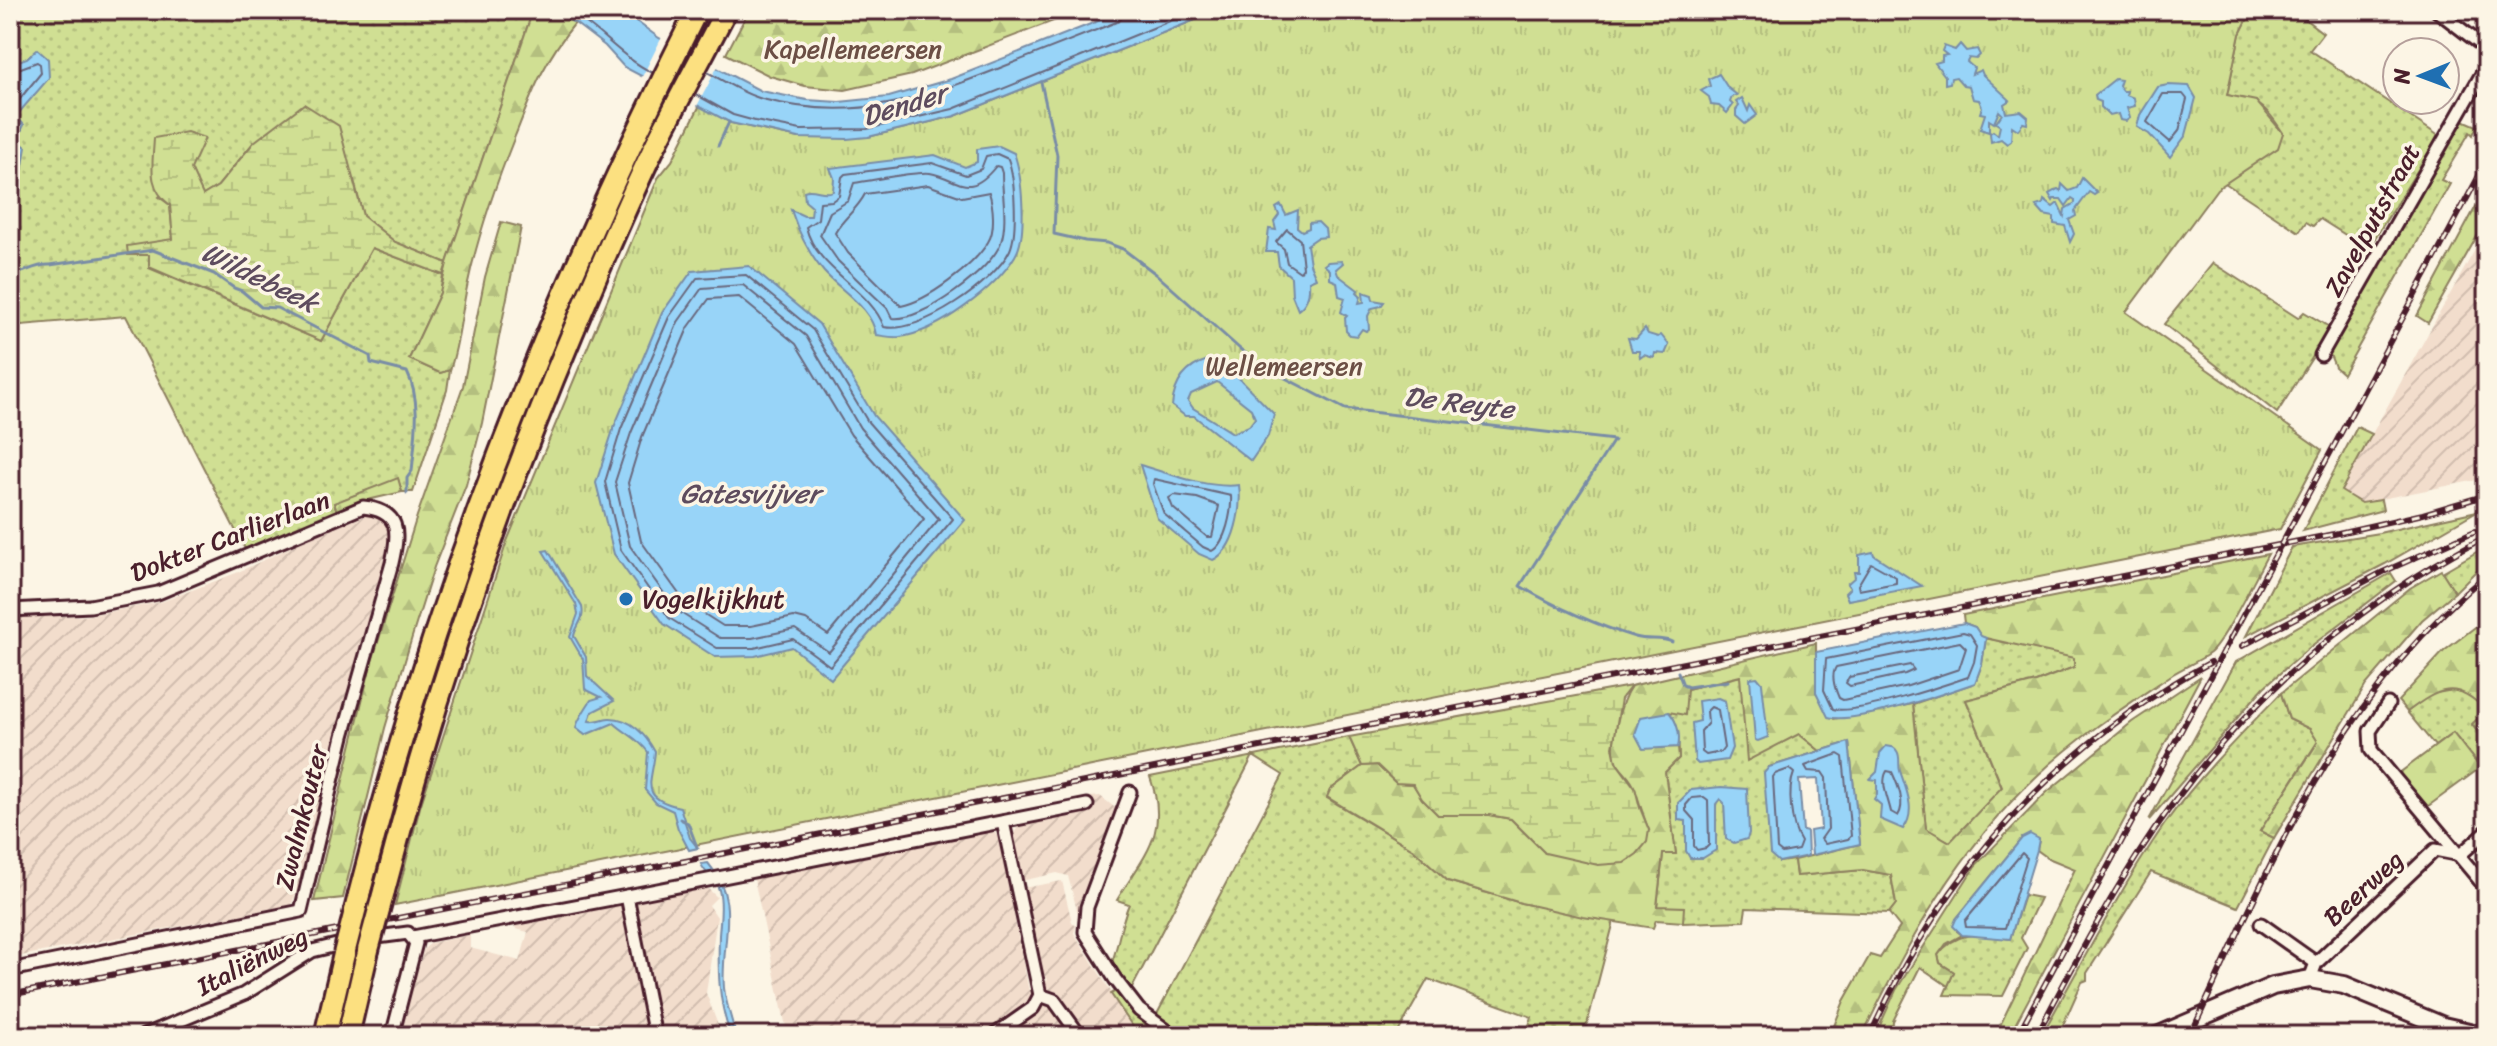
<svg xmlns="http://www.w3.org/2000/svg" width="2497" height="1046" font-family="Sriracha,sans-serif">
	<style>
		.industrial { fill: url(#industrial-furrows) }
		.grass { fill: url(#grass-dots); stroke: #8d7f5f; stroke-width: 2 }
		.forest { fill: url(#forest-firs); stroke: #8d7f5f; stroke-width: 2 }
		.wetland { fill: url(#wetland-marsh); stroke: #8d7f5f; stroke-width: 2 }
		.park { fill: url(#park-tufts); stroke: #8d7f5f; stroke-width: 2 }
		.water { fill: #98d4f8; stroke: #798ca6; stroke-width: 2; fill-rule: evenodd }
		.pier { fill: #fcf5e5 }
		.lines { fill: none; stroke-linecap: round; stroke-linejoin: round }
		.shore { stroke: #69677d; stroke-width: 2 }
		.stream { stroke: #798ca6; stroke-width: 3 }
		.minor-casing { stroke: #4a1f2b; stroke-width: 17 }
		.secondary-casing { stroke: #4a1f2b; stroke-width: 22 }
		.motorway-casing { stroke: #4a1f2b; stroke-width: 26 }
		.minor { stroke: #fcf5e5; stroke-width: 11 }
		.secondary { stroke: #fcf5e5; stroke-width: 16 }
		.motorway { stroke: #fce080; stroke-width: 20 }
		.rail-casing { stroke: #4a1f2b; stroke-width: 6 }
		.rail { stroke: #fcf5e5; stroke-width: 3; stroke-dasharray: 9; stroke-linecap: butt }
		.motorway-bridge-casing { stroke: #4a1f2b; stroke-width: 26; stroke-linecap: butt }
		.motorway-bridge { stroke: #fce080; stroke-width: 20 }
		.poi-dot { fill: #1f6fb2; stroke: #fcf5e5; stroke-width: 3 }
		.labels { text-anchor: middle; stroke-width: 7; stroke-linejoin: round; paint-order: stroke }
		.park-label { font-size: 26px; fill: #6c4f45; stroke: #fcf5e5 }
		.street-label { font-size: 26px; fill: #4a1f2b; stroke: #fcf5e5 }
		.poi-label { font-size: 26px; fill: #4a1f2b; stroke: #fcf5e5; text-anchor: start }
		.water-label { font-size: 28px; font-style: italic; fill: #5e4c5e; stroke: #fcf5e5 }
	</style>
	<defs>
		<pattern id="industrial-furrows" width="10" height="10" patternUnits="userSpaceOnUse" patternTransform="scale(2)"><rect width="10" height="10" fill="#f2ddcc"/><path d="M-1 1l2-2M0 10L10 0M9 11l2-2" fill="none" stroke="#d1bdaf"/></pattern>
		<pattern id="grass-dots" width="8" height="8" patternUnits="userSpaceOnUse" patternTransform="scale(2)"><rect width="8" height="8" fill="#d0df93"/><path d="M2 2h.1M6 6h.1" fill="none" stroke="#b4bf7f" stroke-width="1.8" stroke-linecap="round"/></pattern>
		<pattern id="forest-firs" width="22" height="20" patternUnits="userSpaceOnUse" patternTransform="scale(2)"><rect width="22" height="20" fill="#d0df93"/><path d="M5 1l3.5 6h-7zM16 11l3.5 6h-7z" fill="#b4bf7f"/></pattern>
		<pattern id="wetland-marsh" width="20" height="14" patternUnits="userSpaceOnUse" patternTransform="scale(2)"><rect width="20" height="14" fill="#d0df93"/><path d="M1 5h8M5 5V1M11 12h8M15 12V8" fill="none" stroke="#b4bf7f"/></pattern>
		<pattern id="park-tufts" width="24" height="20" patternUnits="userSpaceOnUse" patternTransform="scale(2)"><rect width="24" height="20" fill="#d0df93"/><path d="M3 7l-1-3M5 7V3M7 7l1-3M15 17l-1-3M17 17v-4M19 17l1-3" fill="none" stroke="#b4bf7f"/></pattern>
	</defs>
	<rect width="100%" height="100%" fill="#fcf5e5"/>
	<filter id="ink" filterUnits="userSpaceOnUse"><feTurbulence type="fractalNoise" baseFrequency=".0125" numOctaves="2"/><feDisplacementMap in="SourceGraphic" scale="16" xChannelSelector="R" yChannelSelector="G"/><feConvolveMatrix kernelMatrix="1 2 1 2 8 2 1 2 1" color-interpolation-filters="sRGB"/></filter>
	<g filter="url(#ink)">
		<g class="industrial">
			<polygon points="2486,230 2487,478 2361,503 2340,491"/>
			<polygon points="373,513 384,518 391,527 392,538 303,877 291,905 10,958 10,616 86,616 161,602 236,573 325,531"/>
			<polygon points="1100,796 1118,810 1079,918 1068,876 1057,873 1021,881 1013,837 999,839 1029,991 1048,980 1038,965 1023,888 1062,881 1072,922 1076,926 1074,933 1139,1036 788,1036 754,879 990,832 995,833 999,838 1012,836 1018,827 1092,812 1090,797"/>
			<polygon points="707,888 717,897 709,905 717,917 706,993 722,1036 398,1036 424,949 431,943 470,935 470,948 520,961 528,932 516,929 514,923"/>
		</g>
		<g class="grass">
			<polygon points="10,10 351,10 363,13 400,10 533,10 447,263 395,242 363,216 354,180 254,142 218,186 202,196 191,169 159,197 170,205 173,239 149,255 149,268 321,341 372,248 443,275 440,293 409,359 440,373 450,370 447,390 413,492 402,492 398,479 334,503 337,511 245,549 126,316 10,326"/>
			<path d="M2252,10H2293L2323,33L2310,50L2439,136L2368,249L2320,219L2313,226L2306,222L2299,232L2225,183L2283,133C2265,104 2259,102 2227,95L2240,34Z"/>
			<polygon points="2463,120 2477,126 2473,135 2470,132 2441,180 2450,184 2343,374 2335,367 2329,352"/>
			<polygon points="2213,263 2298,318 2304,312 2331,328 2277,413 2164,324"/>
			<polygon points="2357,427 2372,434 2341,491 2361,503 2381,500 2383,510 2303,531"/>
			<polygon points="2477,511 2385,564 2246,636 2292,547 2379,533"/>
			<polygon points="2487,546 2487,560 2455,592 2442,572"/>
			<polygon points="2391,573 2396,581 2310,647 2264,687 2149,820 2236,662"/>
			<polygon points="1986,638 2074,657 2074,667 2036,682 1966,700 2002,788 1950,842 1926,829 1913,704 1975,683 1982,664"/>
			<path d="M1741,676L1799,734L1820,751L1769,767L1779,862L1794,860L1796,876L1863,870L1891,875L1896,904L1889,913L1746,908L1744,921L1683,923V907H1657L1663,854H1676L1665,772L1679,758C1678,742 1681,726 1669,712L1687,689Z"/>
			<polygon points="2453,690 2473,696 2487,711 2472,725 2487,743 2487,774 2453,733 2435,746 2407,712 2431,694"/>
			<path d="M2281,693L2289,719L2310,729L2318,741L2260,831L2274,838L2238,907L2151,872L2087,973V980L2082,982L2058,1036H2041C2081,965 2118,892 2164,825C2198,777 2241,734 2281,693Z"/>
			<path d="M1349,737L1362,766L1330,790L1327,798L1413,849L1448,881L1521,903L1614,921L1584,1036H1525L1532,1017L1428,979L1396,1036H1180L1155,1018L1283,775L1253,756L1130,992L1111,965C1119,944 1120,925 1129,904L1117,900C1145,854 1170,833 1150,777Z"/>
			<path d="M2024,895L2040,898L2021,938L2027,948L2003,996L1944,995L1954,972L1940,963L1938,955C1958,928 1980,935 2010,939Z"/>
			<polygon points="1116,991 1137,1014 1166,1036 1139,1036 1111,994"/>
		</g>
		<g class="forest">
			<path d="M533,10H551L575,23C543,62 533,91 515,136C495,186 478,234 467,287C461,315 459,343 450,370L440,373L409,359L440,293L447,263Z"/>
			<polygon points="749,10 1082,10 912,75 845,90 805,86 770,76 726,54"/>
			<polygon points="2487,186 2487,234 2480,231 2428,323 2417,316"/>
			<polygon points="501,222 521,227 482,423 466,485 434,567 412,637 385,728 343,898 314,901 370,668 417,516 463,386 485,277"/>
			<polygon points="398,478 402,492 359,502 337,511 334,503"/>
			<path d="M2268,554C2256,575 2225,640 2210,653C2199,661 2184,667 2173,674C2126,706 2078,737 2037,776C1959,849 1908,941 1862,1036H1830L1844,1001L1870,955L1880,958L1900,927L1889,913L1896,904L1891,875L1863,870L1796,876L1794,860L1860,844L1849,742L1820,751L1799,734L1747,761L1740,676L1687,689L1685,715L1669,712L1643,748L1678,747L1679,758L1665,772L1676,854H1663L1657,906L1684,907L1683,922L1656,920L1653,928L1583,917L1521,903L1448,881L1413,849L1327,797L1330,790L1362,766L1377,765L1396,783L1413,784L1422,799L1438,815H1489L1511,819L1545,853L1649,830C1643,817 1640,803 1635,789C1632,778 1623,773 1617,763C1608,747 1621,700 1631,686L1816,643V692L1834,719L1913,704L1926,828L1950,842L2002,787L1966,700L2036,682L2074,667V658L1981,637L1975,627L1964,623L1963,615Z"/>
			<polygon points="2441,570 2455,592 2422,620 2366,685 2274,838 2260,831 2318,742 2310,729 2289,719 2281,693 2410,588"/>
			<path d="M2487,618V729L2480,735L2472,724L2486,711C2456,678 2438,689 2407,712L2398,701L2444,651Z"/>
			<polygon points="2201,676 2009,1036 1995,1036 2075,869 2048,858 2037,850 2039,840 2022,838 1956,919 1957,931 1962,935 1946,944 1938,955 1940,963 1954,972 1948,986 1920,967 1893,1021 1892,1036 1875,1036 1896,990 1975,866 2046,793 2132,722"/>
			<polygon points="2453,733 2480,768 2427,807 2398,774"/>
		</g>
		<g class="wetland">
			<path d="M304,104L339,126L363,216L395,242L447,263L443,275L372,248L321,341L149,267V255H128L127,246L173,239L170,205C146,187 153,164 154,138L187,132L205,138L191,169L203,195L218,186L254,142Z"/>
			<polygon points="1631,686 1621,699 1613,747 1616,762 1635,788 1640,808 1649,830 1647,842 1637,854 1624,863 1598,865 1545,853 1511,819 1489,815 1438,815 1422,799 1413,784 1396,783 1377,765 1362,766 1349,737"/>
		</g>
		<polygon class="park" points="1220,10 2252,10 2240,34 2227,95 2256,101 2283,133 2278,148 2217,189 2126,312 2322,450 2280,529 395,905 420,807 507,541 658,178 672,161 700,105 731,123 799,138 868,137 955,116"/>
		<g class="water">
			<polygon points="551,10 621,10 659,38 761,91 807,100 839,102 889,97 951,79 1126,10 1220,10 955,116 868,137 847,139 799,138 731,123 624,67 605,46 575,23"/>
			<polygon points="1960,44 1966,51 1977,49 1980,55 1976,59 1969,58 1967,62 1974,68 1972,74 1981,70 1983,75 2010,100 2004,104 2006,113 2021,111 2028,117 2027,124 2023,123 2018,130 2012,126 2011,141 2007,144 2001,139 1991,142 1990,133 1993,131 1998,135 2000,126 1996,123 2002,114 1999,111 1994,123 1989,120 1989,132 1980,129 1985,114 1980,113 1982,107 1979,100 1973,99 1969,86 1963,85 1956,77 1951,78 1950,83 1945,84 1945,76 1935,63 1942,61 1942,56 1947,55 1942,51 1944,46 1955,50"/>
			<polygon points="37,49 48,59 49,78 16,116 24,125 17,140 26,147 22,172 10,193 10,58 16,62 27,58"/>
			<polygon points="1719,74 1728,88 1737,95 1732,97 1730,102 1733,105 1727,113 1719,106 1711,105 1709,97 1701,91 1710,86 1708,79"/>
			<polygon points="2115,79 2121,80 2119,86 2123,91 2127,91 2126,95 2134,98 2135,106 2127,108 2130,118 2126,121 2120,120 2118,114 2110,116 2101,107 2101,102 2096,100 2095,95"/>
			<polygon points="2168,85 2189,86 2196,98 2186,135 2170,157 2149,134 2137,127 2140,115 2158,87"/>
			<polygon points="1742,98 1748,111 1750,105 1757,115 1745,124 1736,116 1736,110 1739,106 1736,102"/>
			<path d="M999,146L1014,153C1022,175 1028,236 1015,256C996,288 938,332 900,337C892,338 884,336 876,335C872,308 842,292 824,272C808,253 799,234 791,210L804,216H811L812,207L805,201L804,191C814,187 824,196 833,191L834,178L830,168L935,155L965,167L977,162V149Z"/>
			<polygon points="2082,178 2097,193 2094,195 2089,192 2075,211 2076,216 2069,220 2074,234 2070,242 2065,226 2054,224 2054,217 2044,215 2036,206 2043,204 2044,200 2053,207 2058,203 2064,216 2065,209 2075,203 2075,200 2072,198 2066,206 2061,199 2054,199 2053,201 2049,194 2058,189 2061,191 2062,184 2069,191 2077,188"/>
			<path d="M1281,205L1286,215L1298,210L1297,227L1302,231L1309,228V223L1318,222L1325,229L1326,237L1317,238L1307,245L1310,264L1316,278L1309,281C1310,292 1308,303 1298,310L1292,295L1291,277L1279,266L1277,252H1266L1269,229L1276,230L1274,222L1279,215L1276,208Z"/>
			<polygon points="1342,261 1343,263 1336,269 1338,275 1358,290 1357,292 1361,296 1359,303 1364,302 1363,292 1372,295 1373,300 1384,302 1381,306 1372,308 1368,316 1369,329 1366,331 1362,329 1357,336 1350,335 1346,331 1345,318 1347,316 1341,312 1345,298 1339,296 1337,282 1330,279 1330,270 1324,265 1328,262"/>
			<polygon points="749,266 819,324 874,416 965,520 831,679 792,647 755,656 715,657 664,624 614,554 596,483 614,427 662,313 692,271"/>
			<polygon points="1645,329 1648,334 1658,337 1661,335 1669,345 1665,354 1655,353 1654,358 1644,355 1640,358 1639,351 1632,351 1628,338 1636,339"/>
			<path d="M1208,360L1235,374L1274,414L1268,436L1251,461L1194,416H1185L1172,406C1174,384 1185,367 1208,360ZM1217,382L1251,409L1255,418L1249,426L1233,433L1193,408L1188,401L1191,394Z"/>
			<path d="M1140,465C1170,474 1209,489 1239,485C1242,508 1235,550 1213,560L1199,554L1157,518Z"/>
			<path d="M548,550L582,607C585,620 576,625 574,636L586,657L587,676L614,701L592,712L589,721C596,722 601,719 609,718C630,717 646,735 655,752C652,783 638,798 680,807L690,838L698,848L689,850L678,829L673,811L656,803L645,790L648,752C638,738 626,734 614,723L585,735L576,728C577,721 587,706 591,700L601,697L585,689L583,659L570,637L578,614L576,604L543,551Z"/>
			<polygon points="1873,552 1874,555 1922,586 1848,600 1845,593 1850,588 1847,584 1855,577 1854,572 1859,572 1859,555"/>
			<path d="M1964,623L1975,627L1981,636L1986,638L1982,664L1975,683C1946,693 1855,725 1828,717L1816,692V652Z"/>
			<polygon points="1757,677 1762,683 1768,737 1758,741 1755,740 1750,678"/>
			<polygon points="1718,698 1725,701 1732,748 1727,760 1698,764 1695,761 1692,723 1700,721 1698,701"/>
			<path d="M1669,712C1677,721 1681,735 1678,747L1643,749L1635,734L1641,717Z"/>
			<polygon points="1849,742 1860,844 1812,855 1810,831 1821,829 1818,779 1799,780 1803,831 1807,832 1808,856 1779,862 1770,854 1764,773 1769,767"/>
			<path d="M1886,746C1891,747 1894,746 1897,751C1901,757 1898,765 1900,771C1906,789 1917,812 1903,829L1880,819L1881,805L1874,799L1877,794V780L1870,779L1877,772L1880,753Z"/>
			<polygon points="1721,787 1747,789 1749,833 1747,839 1734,843 1726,839 1724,803 1720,799 1716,804 1716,850 1703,858 1690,858 1686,851 1686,821 1678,820 1678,803 1691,790"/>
			<polygon points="2030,834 2039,839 2037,850 2010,939 1962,935 1953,926 1956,919 2022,838"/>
			<path d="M708,863C742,902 720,942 724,988C726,1004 732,1020 736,1036H731C718,1002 718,971 719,935C720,921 723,904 719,890C716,880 705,874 701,864Z"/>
		</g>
		<polygon class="pier" points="663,35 719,64 696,108 640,81"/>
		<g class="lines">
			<g class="shore">
				<path d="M567,10C599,28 620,57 653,73"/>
				<polyline points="10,67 18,69 37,62 40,64 41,73 10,111"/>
				<path d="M707,72C724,81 743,94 762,99C854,123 920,100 1005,66C1043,51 1081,36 1119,21L1124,16L1125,10"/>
				<polyline points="695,94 733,115 755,121 801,130 867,129 953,109 1197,10"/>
				<polygon points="2163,94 2183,94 2187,99 2179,131 2170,142 2147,122"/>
				<path d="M997,154L1008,159C1015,177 1018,232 1010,250C995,282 920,335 884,327C870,288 816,270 806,227L818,219L820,202L832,201L839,196L842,177L845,174L932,163L966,175L981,169L986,156Z"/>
				<path d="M996,166L1000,167L1002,173C1002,195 1008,221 1001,242C993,269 921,323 892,318L887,308L838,261L820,235L830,212L848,201L854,183C872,181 913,171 930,173C959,178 968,201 996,166Z"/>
				<path d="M928,185L962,197L989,192C993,205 996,230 988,242C974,266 927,301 901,306L848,253L835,233C843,218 857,210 865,194Z"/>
				<polygon points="1287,229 1300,240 1303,268 1300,272 1287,263 1284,249 1276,242"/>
				<polygon points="746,275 813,330 868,422 953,519 830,666 793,639 754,648 717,648 669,618 621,550 605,482 621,429 669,317 697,278"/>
				<polygon points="743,285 806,336 860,428 939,519 829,652 795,629 752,638 720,638 676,610 630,546 615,482 631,433 678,322 702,288"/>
				<polygon points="739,297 796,344 851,435 924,519 828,635 806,620 794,617 751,626 723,626 684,601 641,541 628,483 642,437 688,328 709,299"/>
				<path d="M1154,479L1231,496C1232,511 1226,543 1212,551L1203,547L1164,514L1153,484Z"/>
				<polygon points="1174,495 1197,498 1219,506 1212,537 1207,537 1173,508 1169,498"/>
				<polygon points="1871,563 1896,577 1896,583 1859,590 1858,585"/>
				<path d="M1963,632L1970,634L1977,645L1974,662L1968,677C1942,686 1855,715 1833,709L1824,690L1826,659Z"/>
				<path d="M1960,642L1966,648L1959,669L1908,686L1843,700L1839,698C1835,689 1830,676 1836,667Z"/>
				<polygon points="1910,665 1914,670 1905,674 1850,686 1846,683 1849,677"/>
				<polygon points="1711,707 1718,710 1724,748 1721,752 1706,755 1702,752 1701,731 1708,723 1707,711"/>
				<polygon points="1838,754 1843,757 1851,836 1848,839 1825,844 1821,839 1828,829 1826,778 1822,772 1808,771 1805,766"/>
				<path d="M1789,769L1794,773C1787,790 1791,827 1801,842L1798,850L1782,853L1777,849L1773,777L1775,774Z"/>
				<path d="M1887,771L1892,772C1898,785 1906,804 1898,816L1891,812C1888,798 1880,783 1887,771Z"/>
				<polygon points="1704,797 1708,800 1709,845 1706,848 1697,850 1694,846 1694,820 1686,811 1686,805 1692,798"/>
				<polygon points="2022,853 2027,858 2005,928 1966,927 1965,921"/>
			</g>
			<g class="stream">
				<path d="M1041,82L1057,155L1054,234L1085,241L1107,243L1123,249L1156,274L1240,349L1264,367L1345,409L1614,440L1520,586C1554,606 1598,626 1635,637C1648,641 1661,637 1672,642"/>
				<polyline points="718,146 729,122"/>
				<path d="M10,274C22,276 33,264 50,265L153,250L214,274L234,288L242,291L261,307L277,308L370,356L371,363L407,372C422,402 415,438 412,471L407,478V493"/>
				<polyline points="1678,672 1683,685 1688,687 1728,681"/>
				<polyline points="680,819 688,823 697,847"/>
			</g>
			<defs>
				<g id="minor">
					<polyline points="2436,10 2487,49"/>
					<polyline points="2321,355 2487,65"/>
					<path d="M10,610L90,606L158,593L363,507C401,511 399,532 392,563L343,736L301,911L10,970"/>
					<polyline points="2388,704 2370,731 2371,750 2487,889"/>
					<polyline points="1130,792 1087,907 1085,932 1115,979 1139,1010 1174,1036"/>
					<polyline points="2460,855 2487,831"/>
					<polyline points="627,896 1087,805"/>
					<polyline points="2261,924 2316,963"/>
					<polyline points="413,937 627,896 655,1036"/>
					<polyline points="370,938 408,933 416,943 392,1036"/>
					<polyline points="2310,979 2316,963 2435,850 2460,855"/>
					<polyline points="1040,995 1054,1000 1080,1036"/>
					<polyline points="143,1036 244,994 312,951 349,942"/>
					<polyline points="993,1036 1033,1008 1040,995 1003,822"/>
				</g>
				<polyline id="secondary" points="2157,1036 2273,986 2310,979 2344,985 2443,1026 2486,1036"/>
				<g id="motorway">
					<path d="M384,891C433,700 496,515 572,334C598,272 624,210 653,150C676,103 702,57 726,10"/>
					<path d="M359,895C436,587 554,293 697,10"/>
					<polyline points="325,1036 344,954"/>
					<polyline points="348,1036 368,950"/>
				</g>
			</defs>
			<use href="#minor" class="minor-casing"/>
			<use href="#secondary" class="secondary-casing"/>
			<use href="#motorway" class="motorway-casing"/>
			<use href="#minor" class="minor"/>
			<use href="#secondary" class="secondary"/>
			<use href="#motorway" class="motorway"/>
			<defs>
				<g id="rail">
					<polyline points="2242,646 2383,572 2475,531"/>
					<polyline points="10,995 2334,534 2423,514 2487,495"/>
					<path d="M1870,1036C1940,876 2057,745 2211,662"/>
					<polyline points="2017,1036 2487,161"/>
					<path d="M2036,1036C2068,976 2100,914 2137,856C2223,721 2344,609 2487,536"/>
					<path d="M2190,1036C2272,862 2335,701 2487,574"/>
				</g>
			</defs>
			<use href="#rail" class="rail-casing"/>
			<use href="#rail" class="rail"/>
			<defs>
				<g id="motorway-bridge">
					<polyline points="368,950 384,891"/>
					<polyline points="344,954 359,895"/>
				</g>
			</defs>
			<use href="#motorway-bridge" class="motorway-bridge-casing"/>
			<use href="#motorway-bridge" class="motorway-bridge"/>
		</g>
	</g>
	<circle class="poi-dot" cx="626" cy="599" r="8"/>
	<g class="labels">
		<g class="park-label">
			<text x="853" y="58">Kapellemeersen</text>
			<text x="1284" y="375">Wellemeersen</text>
		</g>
		<g class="street-label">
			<text transform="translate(2372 220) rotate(-61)" y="9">Zavelputstraat</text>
			<text transform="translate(230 536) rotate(-21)" y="9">Dokter Carlierlaan</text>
			<text transform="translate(301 817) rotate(-76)" y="9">Zwalmkouter</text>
			<text transform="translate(2363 888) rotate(-43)" y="9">Beerweg</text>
			<text transform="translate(252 961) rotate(-27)" y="9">Italiënweg</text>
		</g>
		<g class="poi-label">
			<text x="642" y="608">Vogelkijkhut</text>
		</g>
		<g class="water-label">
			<text transform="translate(904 104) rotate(-17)" y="10">Dender</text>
			<text transform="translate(260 277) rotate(26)" y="10">Wildebeek</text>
			<text transform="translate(1459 402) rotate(7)" y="10">De Reyte</text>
			<text x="750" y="503">Gatesvijver</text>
		</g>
	</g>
	<rect width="2497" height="1046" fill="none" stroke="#fcf5e5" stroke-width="40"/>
	<rect x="20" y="20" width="2457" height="1006" fill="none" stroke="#4a1f2b" stroke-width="3" filter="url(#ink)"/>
	<g transform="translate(2421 76) rotate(269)"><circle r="38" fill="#fcf5e5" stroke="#b59f9b" stroke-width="2"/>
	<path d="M0-6L14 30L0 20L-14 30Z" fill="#1f6fb2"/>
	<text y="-12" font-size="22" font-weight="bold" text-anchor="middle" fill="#4a1f2b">N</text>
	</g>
</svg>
